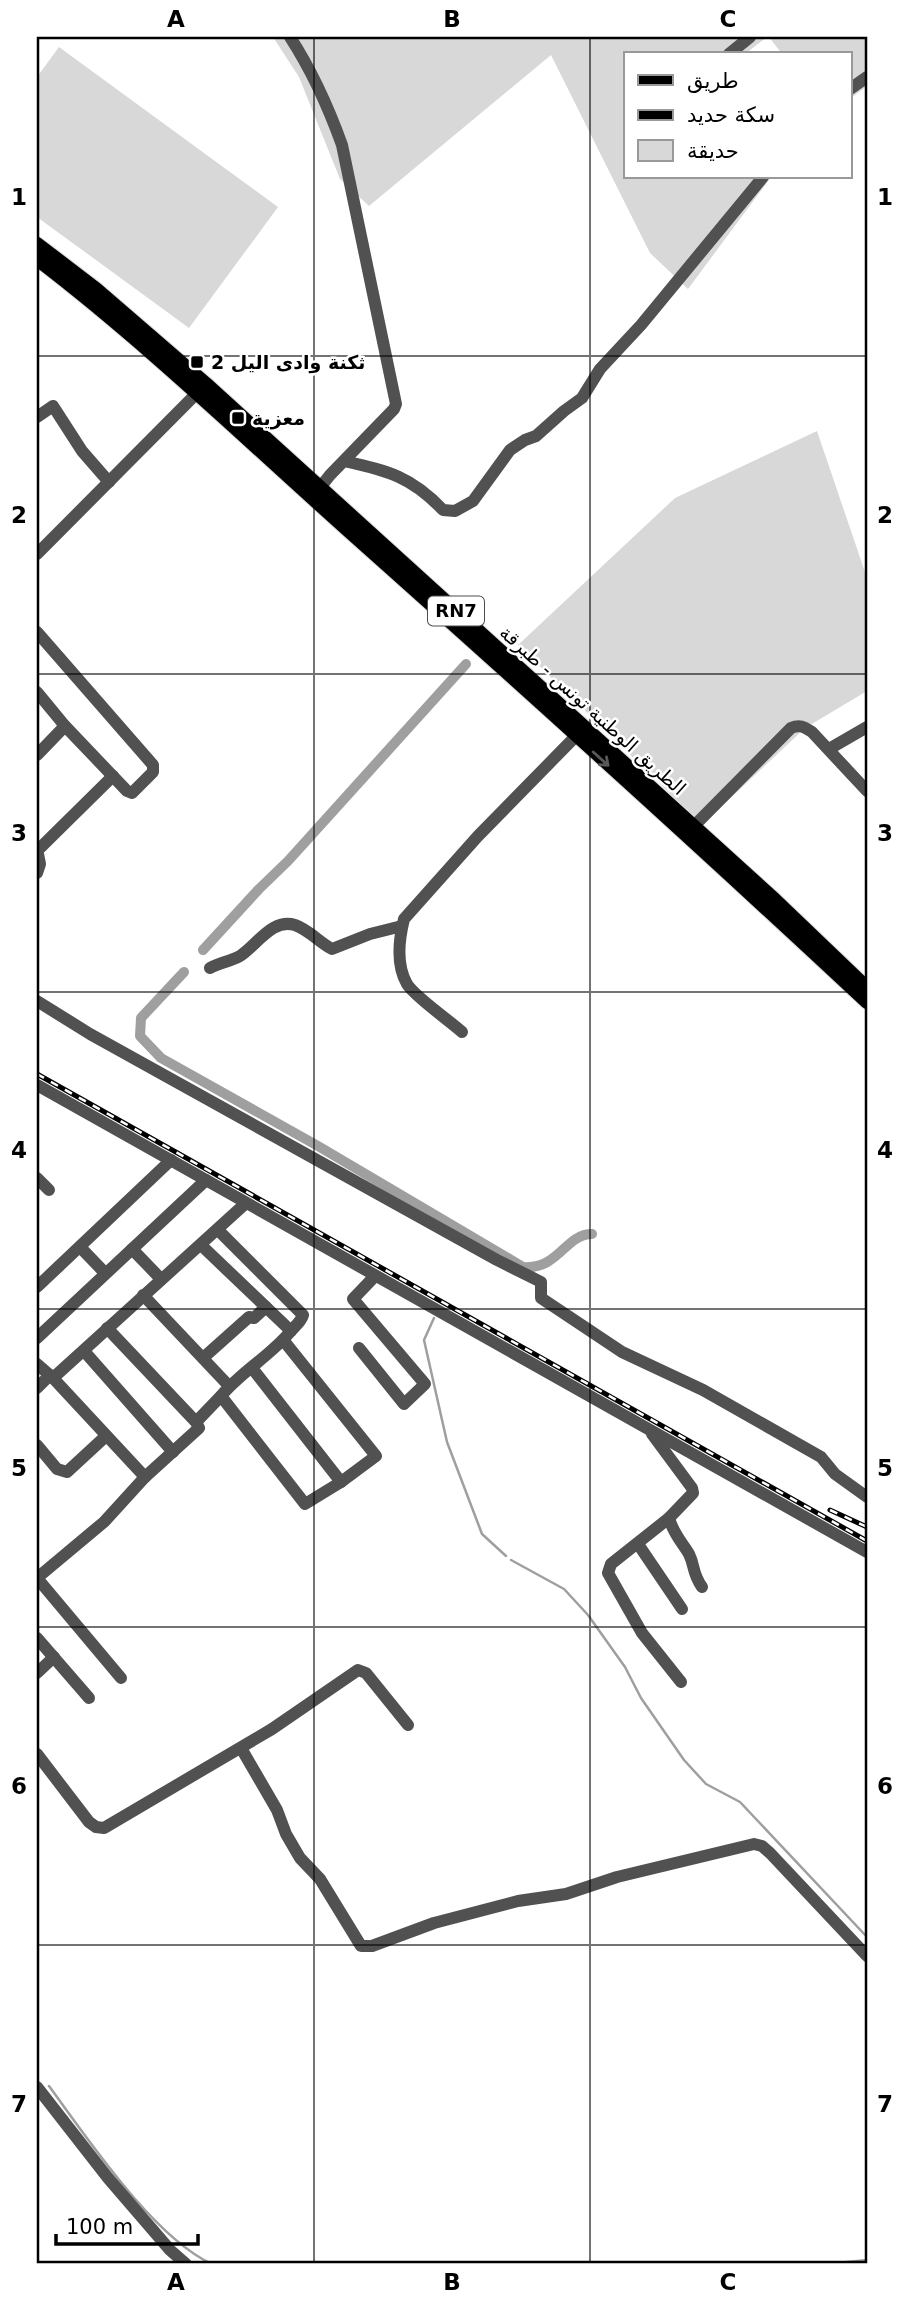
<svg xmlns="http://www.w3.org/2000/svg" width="904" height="2301" font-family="'DejaVu Sans',Vazirmatn,sans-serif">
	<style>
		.green { fill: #d8d8d8 }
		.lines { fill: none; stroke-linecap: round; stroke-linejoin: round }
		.stream { stroke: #9f9f9f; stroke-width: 2.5 }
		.canal { stroke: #9f9f9f; stroke-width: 10 }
		.major-casing { stroke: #dbdbdb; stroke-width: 16 }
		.minor { stroke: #515151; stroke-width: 12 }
		.major { stroke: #000; stroke-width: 14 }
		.rail-casing { stroke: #000; stroke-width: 5 }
		.rail { stroke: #fff; stroke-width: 2.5; stroke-dasharray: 8; stroke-linecap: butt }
		.oneway { stroke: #595959 }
		.grid { fill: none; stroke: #000; stroke-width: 2; stroke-opacity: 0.55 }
		.poi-dot { fill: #000; stroke: #fff; stroke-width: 2.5 }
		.labels { text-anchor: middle; stroke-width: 5; stroke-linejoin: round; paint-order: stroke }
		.shield { fill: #fff; stroke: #4c4c4c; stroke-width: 2 }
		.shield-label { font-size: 18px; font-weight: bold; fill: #000 }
		.poi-label { font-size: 19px; font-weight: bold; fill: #000; stroke: #fff; text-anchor: start }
		.street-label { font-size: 19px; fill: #000; stroke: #fff }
		.neatline { fill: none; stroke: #000; stroke-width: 2.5 }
		.grid-label { font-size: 23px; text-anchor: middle; font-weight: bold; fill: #000 }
	</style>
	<rect width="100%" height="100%" fill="#fff"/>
	<g class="green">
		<polygon points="273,37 767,37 745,54 626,54 626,177 771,177 688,289 650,253 551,55 369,206 340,179 299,77"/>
		<polygon points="769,37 867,37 867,86 850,99 850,54 782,54"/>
		<polygon points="59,47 278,207 189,328 37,217 37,77"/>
		<polygon points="817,431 867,578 867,691 805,728 702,825 518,645 675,498"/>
	</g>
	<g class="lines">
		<g class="stream">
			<polyline points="434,1318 424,1340 447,1442 482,1534 506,1556"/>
			<polyline points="511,1560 564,1589 588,1615 625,1667 641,1698 684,1760 706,1784 740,1802 867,1937"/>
			<path d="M49,2086C88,2139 153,2237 212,2264"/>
			<polyline points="827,2264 867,2260"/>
		</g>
		<g class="canal">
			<polyline points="203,950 259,889 288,861 466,664"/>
			<path d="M184,972L141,1018L140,1036L161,1058L318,1146L523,1267C559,1270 565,1234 592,1234"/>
		</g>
		<defs>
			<g id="major">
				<polyline points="37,244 96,289 206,384 775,900 867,988"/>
				<path d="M37,259C147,343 246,439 349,531C523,686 697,843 867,1002"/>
			</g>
		</defs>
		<use href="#major" class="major-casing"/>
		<g class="minor">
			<path d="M290,37C312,71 328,106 342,145L396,404L394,409L330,475L315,494"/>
			<polyline points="729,54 750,37"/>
			<polyline points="850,89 867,77"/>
			<polyline points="37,417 53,406 82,451 109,482"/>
			<path d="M344,461C388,471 411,476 443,510L455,511L473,501L510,450L525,440L536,436L564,411L582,398L600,369L641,325L763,177"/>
			<polyline points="37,554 203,387"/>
			<polyline points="37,632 153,765 153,772 132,793 127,791 65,726 37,692"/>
			<polyline points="829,749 867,727"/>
			<polyline points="37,755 65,726"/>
			<path d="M693,827L791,728C800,724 804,727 812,732L867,791"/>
			<polyline points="37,849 40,864 37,873"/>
			<polyline points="38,850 113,776"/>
			<path d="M210,968C219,963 231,961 240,956C257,945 272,918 295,925C309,930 319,942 332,949L370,934L402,926"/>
			<polyline points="37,1001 90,1034 497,1260 541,1282 541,1298 622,1352 703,1390 821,1457 835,1474 867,1497"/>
			<path d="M462,1032C450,1021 414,996 407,984C396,965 399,939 404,919L478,836L576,736"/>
			<polyline points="37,1085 867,1552"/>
			<polyline points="37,1178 49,1190"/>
			<path d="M218,1230L303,1315C301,1322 295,1326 290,1332C270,1356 241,1372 221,1396L305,1504L341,1482L376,1456L284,1341"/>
			<polyline points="201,1245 291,1331"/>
			<polyline points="80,1247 105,1273"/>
			<polyline points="132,1249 161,1279"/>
			<polyline points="37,1287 171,1160"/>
			<polyline points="143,1295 229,1386"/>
			<polyline points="107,1328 196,1422 199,1428 145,1477 104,1522 37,1578 121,1678"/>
			<polyline points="37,1338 206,1180"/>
			<polyline points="359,1348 404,1404 425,1384 353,1299 375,1276"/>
			<polyline points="84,1351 173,1452"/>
			<polyline points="203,1358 249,1317 254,1318 266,1307"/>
			<polyline points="37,1364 53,1378 145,1477"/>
			<polyline points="252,1368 341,1482"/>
			<polyline points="53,1378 246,1203"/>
			<polyline points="37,1388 50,1375"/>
			<polyline points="196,1422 221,1396"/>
			<polyline points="652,1434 692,1488 693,1493 669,1518 611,1564 608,1573 642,1633 681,1682"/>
			<polyline points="37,1445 57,1469 67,1472 106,1436"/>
			<path d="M669,1518C673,1533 681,1541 689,1554C695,1566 692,1573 702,1587"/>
			<polyline points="638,1544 682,1609"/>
			<polyline points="37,1638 89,1698"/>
			<polyline points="37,1673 54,1657"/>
			<polyline points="241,1748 277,1810 286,1834 300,1858 320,1879 361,1946 372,1946 434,1923 518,1901 566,1894 617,1877 754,1844 762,1846 770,1853 867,1956"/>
			<polyline points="37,1754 89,1822 96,1827 104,1828 272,1729 358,1670 366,1673 408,1725"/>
			<polyline points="37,2087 108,2178 170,2250 186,2264"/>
		</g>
		<use href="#major" class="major"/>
		<defs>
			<g id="rail">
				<polyline points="37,1074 867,1541"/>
				<polyline points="830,1510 867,1527"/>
			</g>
		</defs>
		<use href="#rail" class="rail-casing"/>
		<use href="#rail" class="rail"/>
	</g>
	<defs><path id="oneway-shaft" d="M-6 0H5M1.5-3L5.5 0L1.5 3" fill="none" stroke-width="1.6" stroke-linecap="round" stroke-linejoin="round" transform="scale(1.75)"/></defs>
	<use class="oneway" href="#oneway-shaft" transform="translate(601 759) rotate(42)"/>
	<path class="grid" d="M314,37V2264M590,37V2264M37,356H867M37,674H867M37,992H867M37,1309H867M37,1627H867M37,1945H867"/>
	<g class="poi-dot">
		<rect x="190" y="355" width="14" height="14" rx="3.5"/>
		<rect x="231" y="411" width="14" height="14" rx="3.5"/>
	</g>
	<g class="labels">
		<rect class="shield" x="428" y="596.5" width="56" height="29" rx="5"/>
		<g class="shield-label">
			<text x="456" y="617">RN7</text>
		</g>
		<g class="poi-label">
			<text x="211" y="369">ثكنة وادى اليل 2</text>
			<text x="252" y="425">معزية</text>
		</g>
		<g class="street-label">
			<text transform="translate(593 710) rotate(42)" y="7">الطريق الوطنية تونس - طبرقة</text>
		</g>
	</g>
	<rect width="904" height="2301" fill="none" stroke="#ffffff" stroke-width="77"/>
	<rect x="624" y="52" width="228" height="126" fill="#ffffff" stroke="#999999" stroke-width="2"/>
	<rect x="638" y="75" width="35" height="10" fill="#000000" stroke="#999999" stroke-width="2"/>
	<text x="687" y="88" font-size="21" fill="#000000">طريق</text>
	<rect x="638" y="110" width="35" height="10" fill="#000000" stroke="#999999" stroke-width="2"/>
	<text x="687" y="122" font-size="21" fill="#000000">سكة حديد</text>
	<rect x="638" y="140" width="35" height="21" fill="#d8d8d8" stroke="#999999" stroke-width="2"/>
	<text x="687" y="158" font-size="21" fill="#000000">حديقة</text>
	<path d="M56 2234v10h142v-10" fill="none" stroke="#000000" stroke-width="3.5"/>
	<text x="66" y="2234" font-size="21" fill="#000000" stroke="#ffffff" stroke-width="5" paint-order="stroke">100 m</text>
	<rect x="38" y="38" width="828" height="2224" class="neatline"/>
	<g class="grid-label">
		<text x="176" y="27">A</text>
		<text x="452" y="27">B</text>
		<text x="728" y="27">C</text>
		<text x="19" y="205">1</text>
		<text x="885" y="205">1</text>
		<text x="19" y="523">2</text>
		<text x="885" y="523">2</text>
		<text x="19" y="841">3</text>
		<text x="885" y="841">3</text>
		<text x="19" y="1158">4</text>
		<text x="885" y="1158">4</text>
		<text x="19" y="1476">5</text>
		<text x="885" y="1476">5</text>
		<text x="19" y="1794">6</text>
		<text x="885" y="1794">6</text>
		<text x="19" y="2112">7</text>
		<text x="885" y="2112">7</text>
		<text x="176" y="2290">A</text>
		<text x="452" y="2290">B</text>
		<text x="728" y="2290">C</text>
	</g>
</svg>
